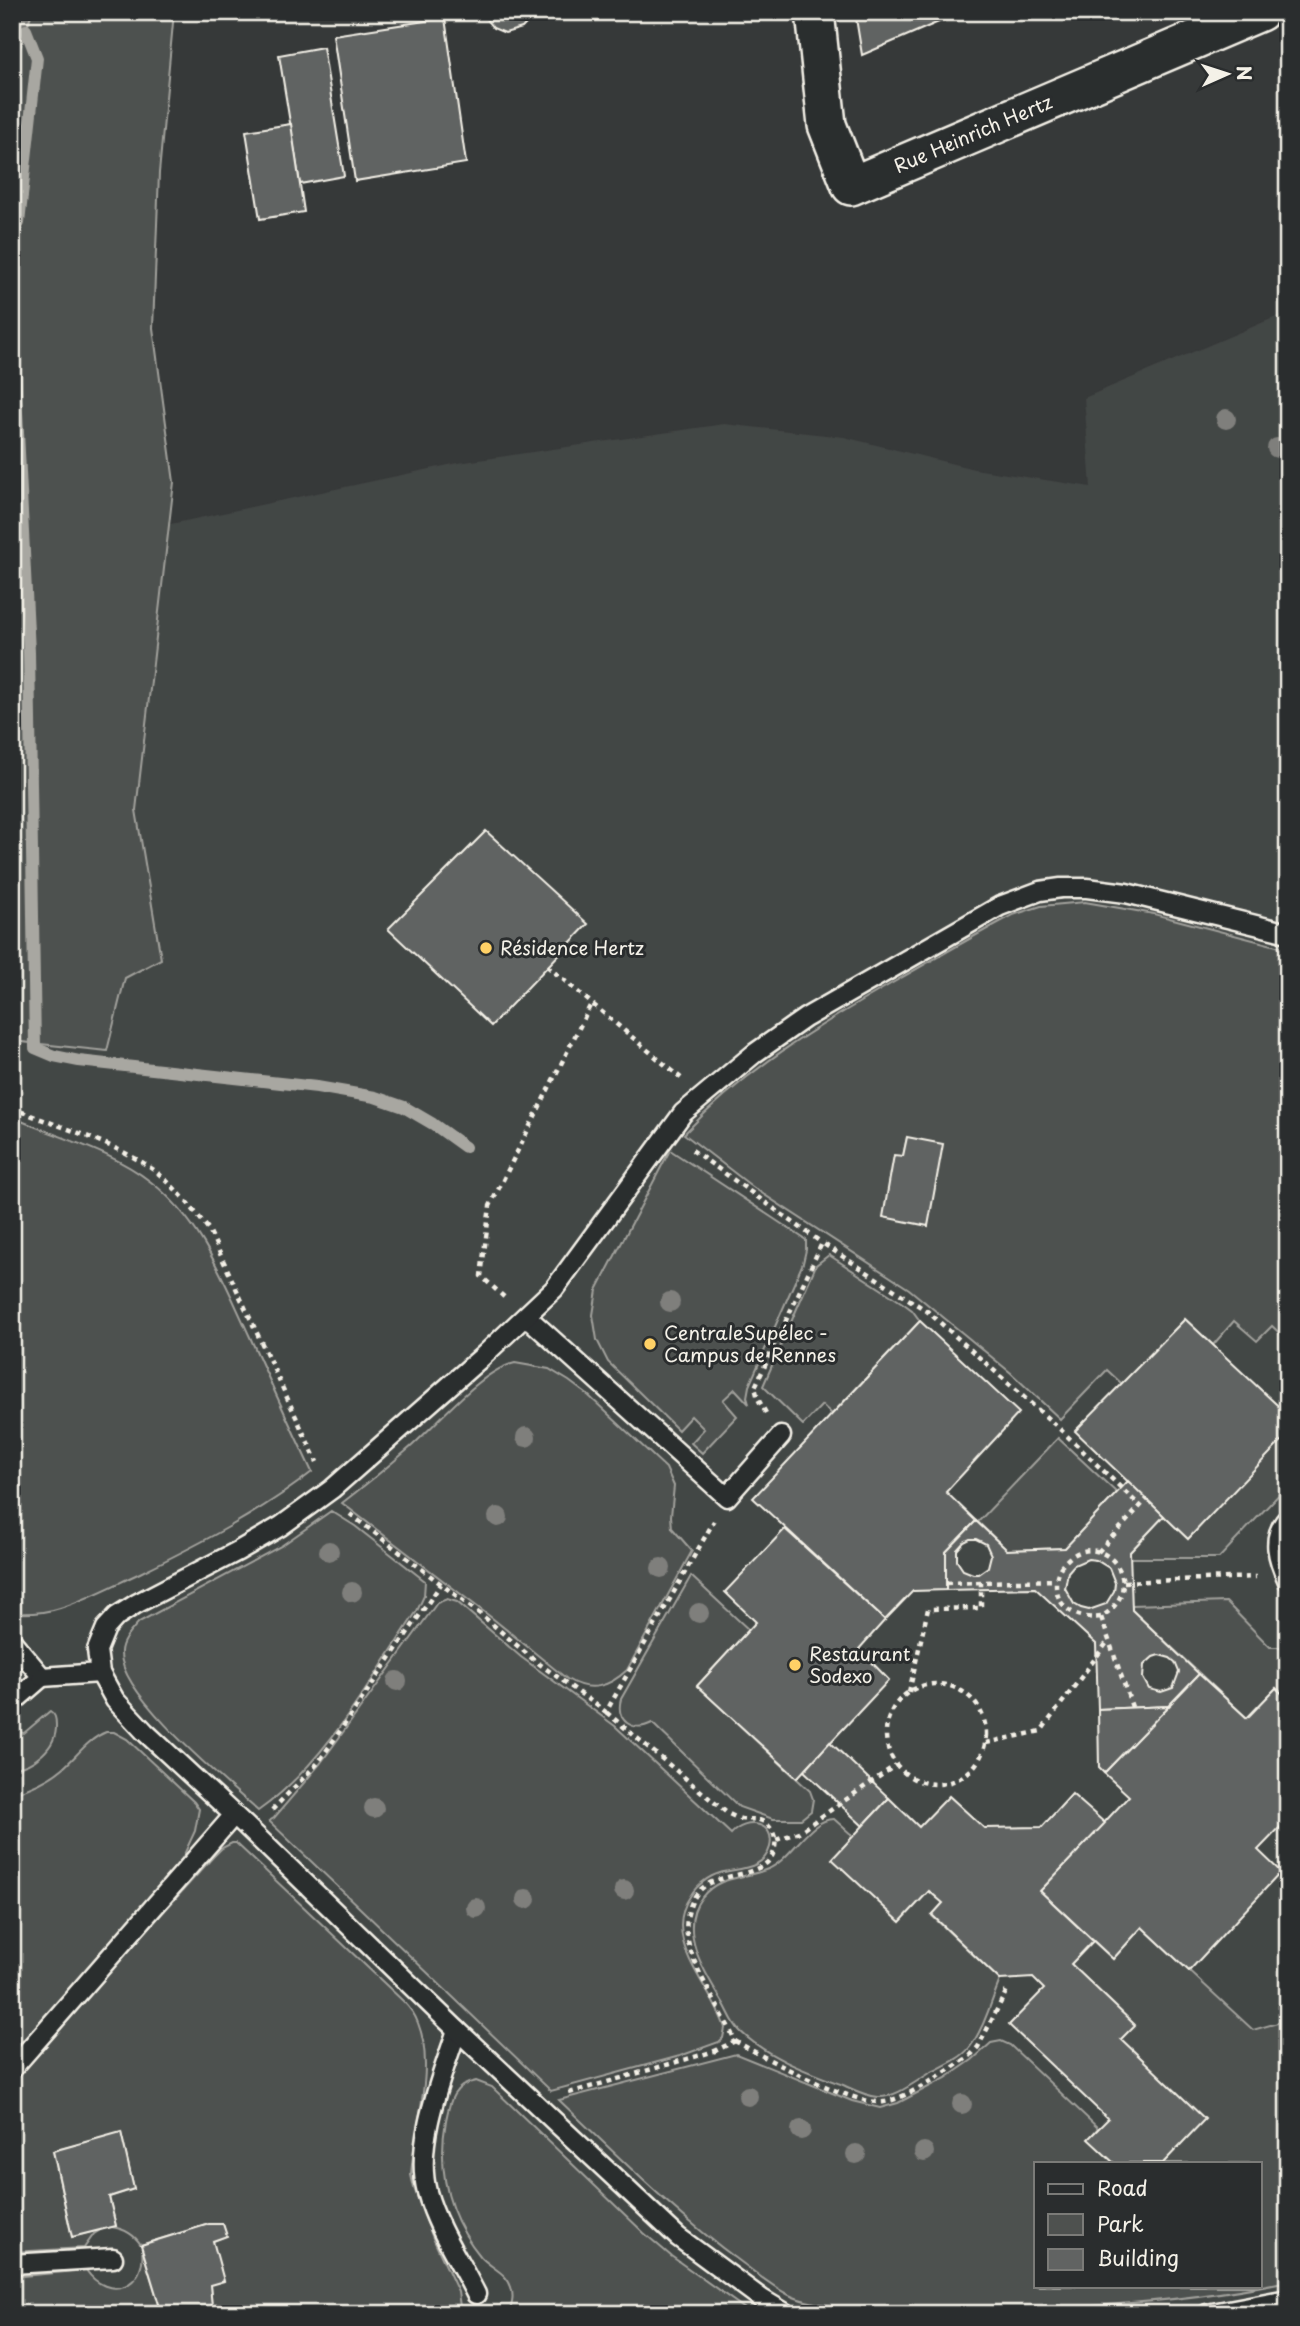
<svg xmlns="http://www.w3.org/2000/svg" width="1300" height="2326" font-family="'Playpen Sans',sans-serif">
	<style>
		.built { fill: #434645; fill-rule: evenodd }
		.green { fill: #4e514f; stroke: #a1a19c; stroke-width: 2; fill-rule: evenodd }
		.water { fill: #757572; stroke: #a8a7a1; stroke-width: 2 }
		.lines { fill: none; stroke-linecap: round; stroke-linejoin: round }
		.stream { stroke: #a8a7a1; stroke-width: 12 }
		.building { fill: #616362; stroke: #f4f1e8; stroke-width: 2; fill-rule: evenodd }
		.service-casing { stroke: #f4f1e8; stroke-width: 23 }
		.minor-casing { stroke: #f4f1e8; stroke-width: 42 }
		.path { stroke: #f4f1e8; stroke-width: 4.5; stroke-dasharray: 5 5; stroke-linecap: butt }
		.service { stroke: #2a2d2e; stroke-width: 18 }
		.minor { stroke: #2a2d2e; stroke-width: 37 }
		.tree { fill: #7f7f7c }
		.poi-dot { fill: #ffd166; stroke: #2a2d2e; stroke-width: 2.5 }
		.labels { text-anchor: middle; stroke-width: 6; stroke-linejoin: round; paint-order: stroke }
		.street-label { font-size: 19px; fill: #f4f1e8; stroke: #2a2d2e }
		.poi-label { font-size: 19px; fill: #f4f1e8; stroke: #2a2d2e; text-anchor: start }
	</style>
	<rect width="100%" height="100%" fill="#363939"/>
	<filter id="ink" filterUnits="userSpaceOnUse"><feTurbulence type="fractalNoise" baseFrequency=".0143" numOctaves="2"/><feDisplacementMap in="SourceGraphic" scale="14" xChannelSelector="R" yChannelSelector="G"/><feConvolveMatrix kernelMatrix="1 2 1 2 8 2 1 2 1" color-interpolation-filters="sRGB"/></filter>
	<g filter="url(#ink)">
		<path class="built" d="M1288,312V2314H12V446L166,525L458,463L724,424L844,437L974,469L1091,487L1084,398ZM1036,2163H1260V2286H1036Z"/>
		<g class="green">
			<polygon points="12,12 174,12 159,173 153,328 174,482 136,810 161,959 125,978 107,1051 12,1041"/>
			<path d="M1085,902L1154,914L1288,949V1341L1272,1326L1257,1341L1234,1321L1213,1345L1185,1319L1122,1384L1107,1370L1060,1419L1011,1373L909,1289L754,1188L684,1134C748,1067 821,1024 901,978C938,957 975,935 1013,915L1041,906ZM907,1137L928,1226L903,1156Z"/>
			<path d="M12,1117C59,1138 110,1150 151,1182C201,1220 224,1281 250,1337C270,1382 291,1427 312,1472C260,1513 199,1544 140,1573C114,1585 88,1599 60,1608C45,1613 28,1614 12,1613Z"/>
			<polygon points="670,1150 806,1240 806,1250 803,1263 749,1386 747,1397 749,1404 735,1389 723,1400 737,1416 702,1453 691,1443 704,1429 691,1416 678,1430 608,1362 597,1340 593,1315 597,1290"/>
			<polygon points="829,1255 904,1304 912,1310 920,1321 832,1414 822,1405 803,1425 763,1386 816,1265"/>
			<path d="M515,1363L549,1369L569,1381L589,1396L666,1468L674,1486L671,1516L672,1528L692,1551L627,1670C609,1687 590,1693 567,1679L492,1618L342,1503C364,1486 385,1469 406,1451C435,1427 480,1370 515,1363Z"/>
			<polygon points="1288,1434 1288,1485 1219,1558 1130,1558 1130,1552 1164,1516 1188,1539"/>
			<polygon points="1058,1438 1117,1493 1065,1548 1007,1550 978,1522"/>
			<path d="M331,1511L355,1526L425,1581L424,1596L417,1611C372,1678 325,1764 258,1811C225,1781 121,1696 121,1654C120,1642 131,1631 139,1622L281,1546Z"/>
			<path d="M691,1576L749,1630L697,1686L810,1791L813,1799L811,1811L801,1819H773L739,1807L652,1723C633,1733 615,1721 621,1699Z"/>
			<path d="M447,1599L457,1602L521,1657L615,1726L731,1834C746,1817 776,1822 770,1847C764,1870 738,1868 720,1873C709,1876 697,1885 691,1895C659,1940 713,1988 725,2028L723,2038L719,2042L680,2056L551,2091L269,1821L274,1818L320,1764L437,1603Z"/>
			<polygon points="1226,1602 1270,1647 1288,1647 1288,1699 1276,1688 1247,1718 1132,1610 1132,1605"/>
			<path d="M50,1711C55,1714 56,1718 56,1725C57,1748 33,1766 12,1769V1731L24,1733Z"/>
			<path d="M106,1732H114L127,1739L194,1802L199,1809L195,1831L182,1859L12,2058V1794C31,1788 48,1781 63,1768C77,1756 88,1739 106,1732Z"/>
			<path d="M834,1819L853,1836L833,1859L929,1891L943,1903L932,1916L1000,1980C991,2002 984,2028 970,2047C961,2059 943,2066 930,2073C915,2082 895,2098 878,2097C866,2096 854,2090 843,2085C808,2072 768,2058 740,2031C733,2024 729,2013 724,2004C706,1975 676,1930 702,1897C719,1875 744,1879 768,1869C791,1860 810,1818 834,1819Z"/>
			<path d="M232,1843H236L403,2001C409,2007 415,2014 418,2023C436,2068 414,2128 411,2175L414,2188L433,2238L458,2292L461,2314H190L212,2307L210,2285L213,2241L226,2236L223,2224H209L141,2245C134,2234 125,2229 112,2227L116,2226L109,2197L134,2189L121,2133L53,2151L72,2237L102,2229L94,2234L84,2248L12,2252V2080L213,1857L222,1848Z"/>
			<path d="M1142,1927L1253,2030L1288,2020V2281C1168,2306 1047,2310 925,2310C891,2310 818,2310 789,2295C771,2286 756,2273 741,2262C675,2214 618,2156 559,2100L736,2054L852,2101L880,2108L898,2103L946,2078L972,2060L991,2043L1001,2041L1010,2045L1098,2128L1089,2139L1114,2163H1036V2286H1260V2163H1163L1204,2119L1121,2039L1134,2024L1071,1964L1093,1941L1113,1959Z"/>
			<path d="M476,2081L492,2087L644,2233L671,2256L752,2314H508C512,2306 514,2296 511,2287C506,2272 491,2268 481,2257C448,2217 437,2170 446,2120C450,2100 453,2085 476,2081Z"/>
			<path d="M142,2249L162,2314H12V2277L86,2270C108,2302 147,2288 142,2249Z"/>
		</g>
		<polygon class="water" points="12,12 32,12 20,48 12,51"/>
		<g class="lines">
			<g class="stream">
				<polyline points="19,223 37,58 26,30"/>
				<polyline points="12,312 29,652 35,1048 54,1056 79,1061 317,1087 375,1097 404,1107 433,1124 465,1147"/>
			</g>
		</g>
		<g class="building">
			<polygon points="484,12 531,12 526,24 522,28 505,33 493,28 485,18"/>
			<polygon points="855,12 962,12 862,55"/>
			<polygon points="445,18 466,163 355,181 333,35"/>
			<polygon points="323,47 344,176 300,184 279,55"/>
			<polygon points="291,124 304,212 260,219 246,131"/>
			<polygon points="486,831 588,924 491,1026 388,929"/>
			<polygon points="907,1137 943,1144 928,1226 883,1217 894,1155 903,1156"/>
			<polygon points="1185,1319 1288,1415 1288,1434 1188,1539 1075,1431"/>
			<polygon points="920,1321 1019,1413 946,1492 976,1521 946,1552 946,1590 913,1591 885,1620 753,1498"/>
			<path d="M1128,1481L1164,1516L1130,1552L1132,1610L1199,1674L1169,1706L1098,1709L1096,1644L1035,1588L946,1590V1552L976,1521L1007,1550L1065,1548ZM970,1539H976L986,1544L991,1555L988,1567L978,1574H973L963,1570L957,1561V1550L964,1542ZM1088,1559L1096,1560L1109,1568L1115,1583L1114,1591L1106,1604L1089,1610L1081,1608L1074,1604L1065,1588L1068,1572L1074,1565ZM1159,1655L1170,1658L1175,1662L1179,1672L1173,1688L1161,1692L1149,1689L1143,1678L1144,1665L1153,1657Z"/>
			<polygon points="785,1529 885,1620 859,1649 889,1680 797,1778 697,1686 756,1622 725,1592"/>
			<polygon points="1199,1674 1247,1718 1276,1688 1288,1699 1288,1819 1258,1850 1281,1872 1189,1971 1142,1927 1113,1959 1040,1891 1129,1796 1104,1773"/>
			<polygon points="1169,1706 1104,1773 1099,1768 1098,1709"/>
			<polygon points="830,1742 889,1798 863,1826 804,1771"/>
			<polygon points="1072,1794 1105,1823 1040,1891 1093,1941 1071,1964 1135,2025 1121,2039 1205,2119 1163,2163 1114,2163 1088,2139 1108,2119 1009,2025 1044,1989 1033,1978 1000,1980 932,1915 943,1903 929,1891 900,1922 832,1859 889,1798 919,1827 949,1796 984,1828 1042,1827"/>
			<polygon points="121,2132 134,2189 109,2197 116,2226 72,2237 53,2151"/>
			<polygon points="209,2224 223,2224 227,2236 213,2241 224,2281 210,2285 212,2307 190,2314 162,2314 141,2245"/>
			<polygon points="453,2305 454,2314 359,2314"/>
		</g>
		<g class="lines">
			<defs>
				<g id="service">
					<polyline points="526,1316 727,1497 781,1436"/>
					<path d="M1288,1518C1270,1537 1278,1560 1288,1581"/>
					<polyline points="12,1641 42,1677 12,1703"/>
					<polyline points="42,1677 100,1673"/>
					<path d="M457,2030C442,2076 414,2143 427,2192C437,2228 459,2260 476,2294"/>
					<polyline points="12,2069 234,1815"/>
					<polyline points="12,2264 113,2258"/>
					<polyline points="787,2314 762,2299 678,2237 457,2030 245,1825 145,1732 115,1700 100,1673 97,1650 106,1628 117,1616 136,1604 238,1551 281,1526 332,1489 482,1357 554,1289 683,1113 755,1053 805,1018 1000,906 1040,891 1061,888 1087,888 1126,893 1288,933"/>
					<polyline points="1207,2314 1288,2299"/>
				</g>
				<polyline id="minor" points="815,12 827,125 851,186 1260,12"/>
			</defs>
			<use href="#service" class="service-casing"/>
			<use href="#minor" class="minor-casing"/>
			<g class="path">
				<polyline points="547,966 681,1078"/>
				<path d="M12,1108C54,1125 125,1146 159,1174C178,1190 194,1210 209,1230L317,1462"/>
				<polyline points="692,1150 822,1243"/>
				<polyline points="504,1297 481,1276 490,1206 591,1004"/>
				<polyline points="766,1413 758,1399 755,1387 822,1243 927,1311 1062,1431 1140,1506"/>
				<polyline points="350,1514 484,1617 534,1660 606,1712 714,1521"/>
				<polyline points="1098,1552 1147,1499"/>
				<polyline points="1124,1582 1256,1577"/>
				<polyline points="946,1583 1056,1580"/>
				<path d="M1101,1617C1079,1620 1056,1609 1056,1584C1056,1574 1060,1566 1067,1560C1102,1527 1152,1586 1101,1617L1132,1707"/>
				<circle cx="936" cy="1734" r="50"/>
				<polyline points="909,1692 928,1609 981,1608 981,1582"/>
				<polyline points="986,1743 1041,1731 1109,1640"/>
				<polyline points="272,1810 318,1763 441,1584"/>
				<polyline points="776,1840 799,1832 896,1765"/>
				<path d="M735,2041C763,2057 854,2106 884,2102C906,2099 951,2069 970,2056L978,2047L1007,1990"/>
				<path d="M569,2093L715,2051L735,2041C721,2006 681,1956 687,1919C695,1869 734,1883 764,1865C779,1855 780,1830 762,1821C755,1818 749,1820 741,1819C737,1818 731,1815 727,1813L606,1712"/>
			</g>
			<use href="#service" class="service"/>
			<use href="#minor" class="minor"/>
		</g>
		<g class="tree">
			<circle cx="1226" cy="419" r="10"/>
			<circle cx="1277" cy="448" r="10"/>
			<circle cx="670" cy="1302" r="10"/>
			<circle cx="526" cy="1437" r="10"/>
			<circle cx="498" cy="1517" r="10"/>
			<circle cx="329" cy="1551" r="10"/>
			<circle cx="661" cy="1568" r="10"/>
			<circle cx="352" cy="1592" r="10"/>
			<circle cx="699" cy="1613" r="10"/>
			<circle cx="397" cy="1681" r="10"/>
			<circle cx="374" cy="1808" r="10"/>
			<circle cx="624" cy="1890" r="10"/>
			<circle cx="526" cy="1899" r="10"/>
			<circle cx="476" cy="1908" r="10"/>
			<circle cx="748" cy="2096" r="10"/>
			<circle cx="962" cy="2104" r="10"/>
			<circle cx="801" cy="2130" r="10"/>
			<circle cx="924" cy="2152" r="10"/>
			<circle cx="856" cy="2154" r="10"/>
		</g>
	</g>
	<g class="poi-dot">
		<circle cx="486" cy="948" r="7"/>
		<circle cx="650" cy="1344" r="7"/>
		<circle cx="795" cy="1665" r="7"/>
	</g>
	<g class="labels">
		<g class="street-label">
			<text transform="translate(973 134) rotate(-23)" y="7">Rue Heinrich Hertz</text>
		</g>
		<g class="poi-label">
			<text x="500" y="955">Résidence Hertz</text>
			<text x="664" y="1340">CentraleSupélec -<tspan x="664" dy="22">Campus de Rennes</tspan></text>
			<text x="809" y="1661">Restaurant<tspan x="809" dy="22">Sodexo</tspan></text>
		</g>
	</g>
	<rect width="1300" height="2326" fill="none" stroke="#2a2d2e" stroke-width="42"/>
	<rect x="21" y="21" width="1258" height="2284" fill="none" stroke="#f4f1e8" stroke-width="2.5" filter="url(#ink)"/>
	<rect x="1034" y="2162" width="228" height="126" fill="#2a2d2e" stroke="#7b7b78" stroke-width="2"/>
	<rect x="1048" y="2184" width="35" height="10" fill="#2a2d2e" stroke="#7b7b78" stroke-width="2"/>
	<text x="1097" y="2196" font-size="21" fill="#f4f1e8">Road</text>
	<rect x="1048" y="2214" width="35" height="21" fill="#4e514f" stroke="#7b7b78" stroke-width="2"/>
	<text x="1097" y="2232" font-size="21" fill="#f4f1e8">Park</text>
	<rect x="1048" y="2249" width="35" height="21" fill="#616362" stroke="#7b7b78" stroke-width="2"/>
	<text x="1097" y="2266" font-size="21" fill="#f4f1e8">Building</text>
	<g transform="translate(1227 74) rotate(87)" stroke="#2a2d2e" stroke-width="5" paint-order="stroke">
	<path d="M0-5L12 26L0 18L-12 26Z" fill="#f4f1e8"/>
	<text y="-10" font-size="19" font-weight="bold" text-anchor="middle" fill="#f4f1e8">N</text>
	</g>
</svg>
